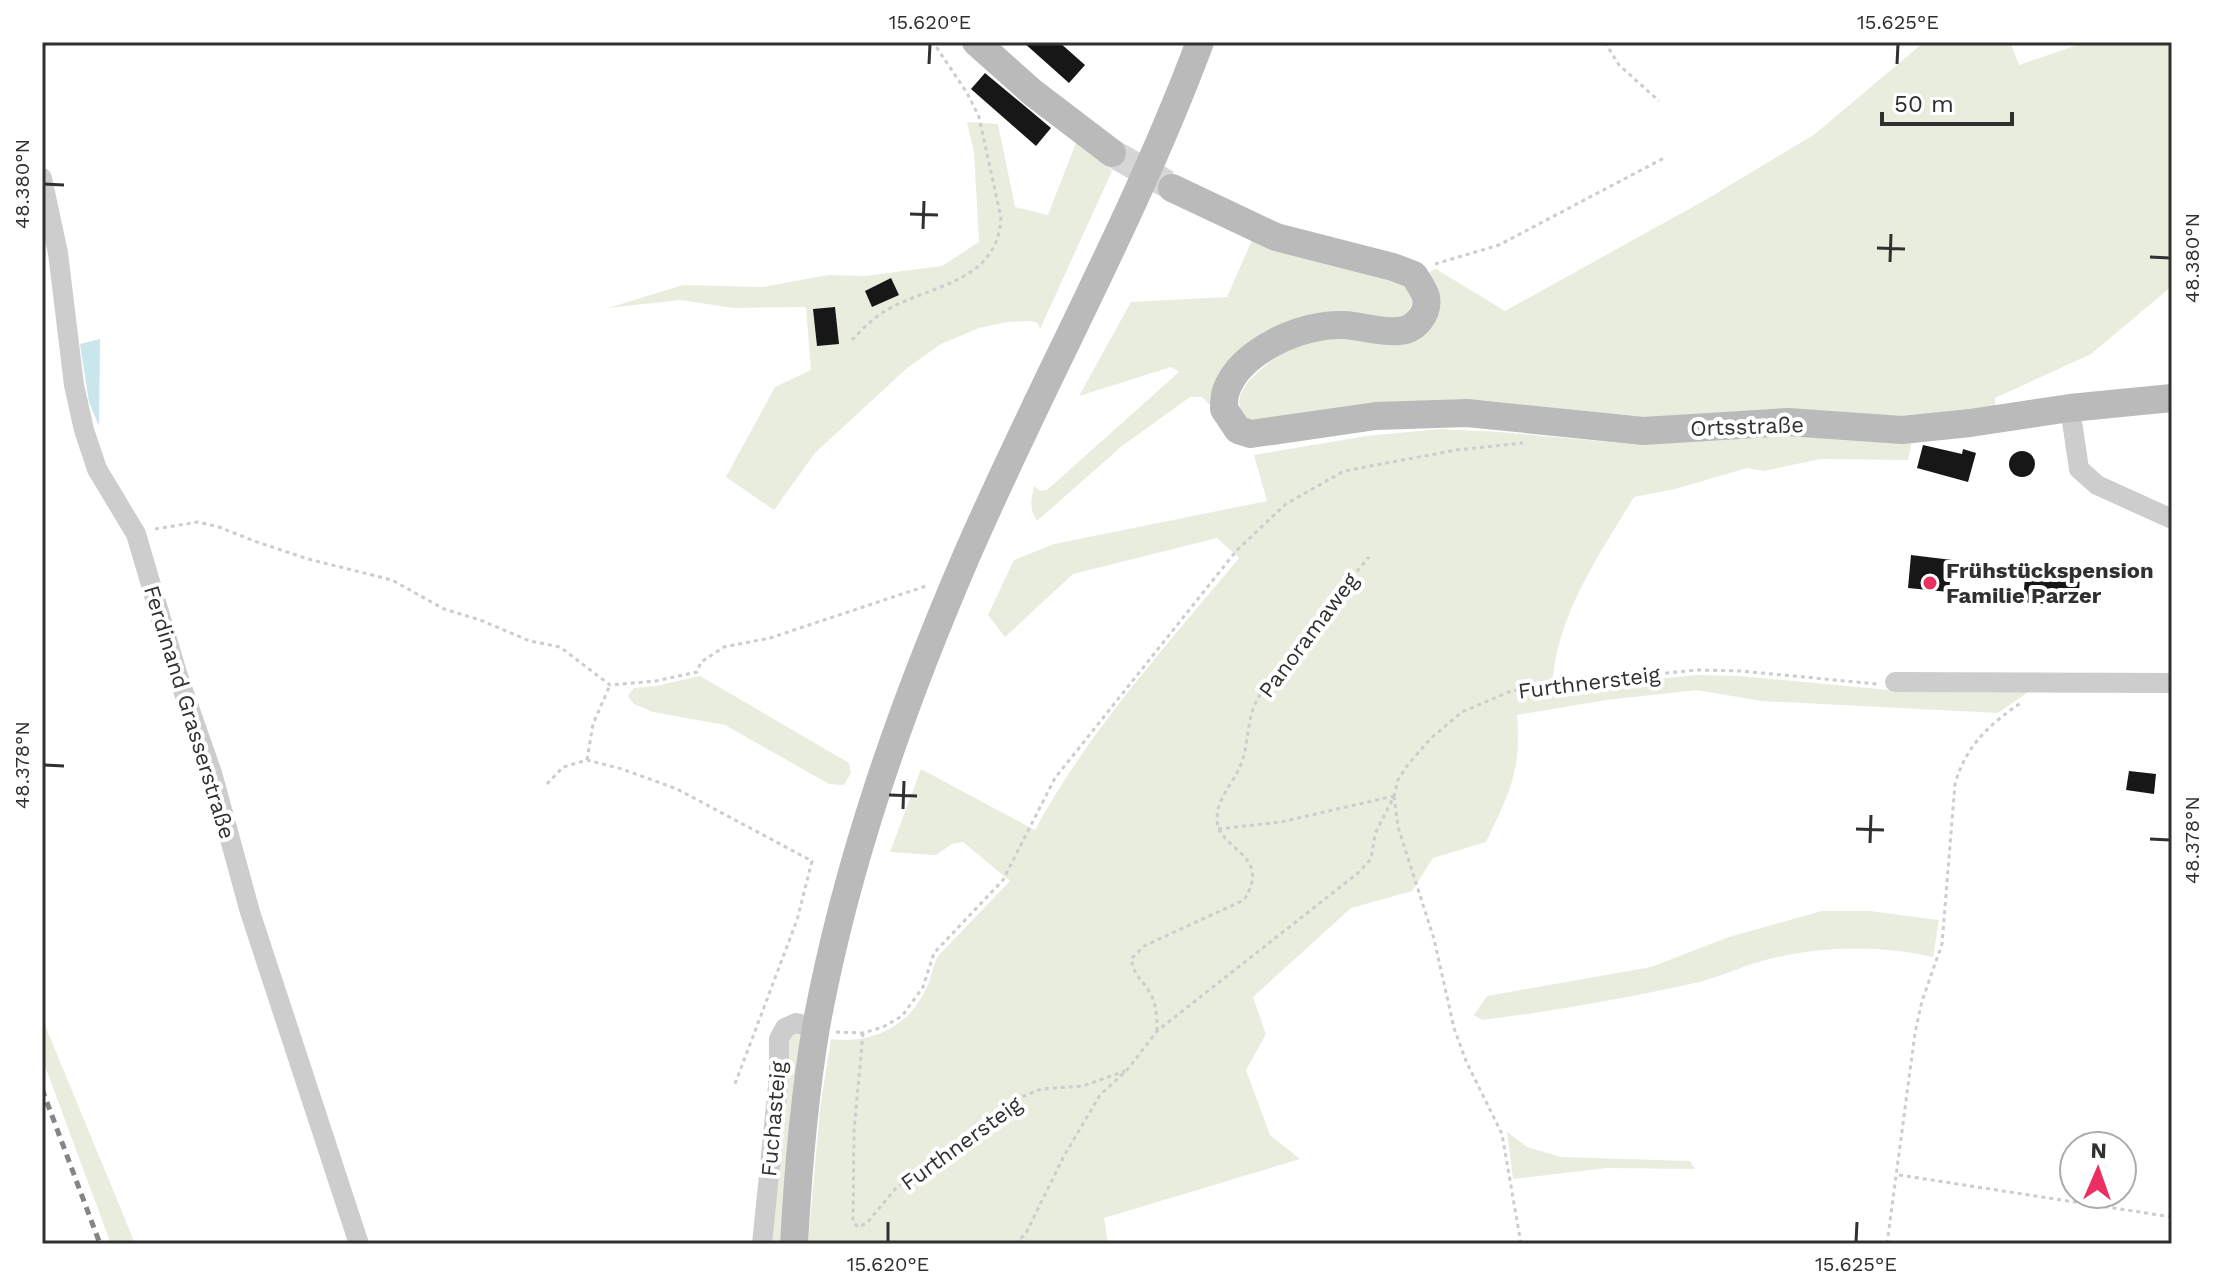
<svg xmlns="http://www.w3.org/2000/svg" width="2214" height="1286" font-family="'Work Sans',sans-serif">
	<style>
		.green { fill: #e9edde }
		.water { fill: #cae6ed }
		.building { fill: #171717 }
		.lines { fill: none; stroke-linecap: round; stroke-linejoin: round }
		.secondary-tunnel { stroke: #d6d6d6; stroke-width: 28; stroke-dasharray: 28 14; stroke-linecap: butt }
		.path { stroke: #cdcdcd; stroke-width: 3; stroke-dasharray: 4 4; stroke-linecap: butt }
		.street { stroke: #cdcdcd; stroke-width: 20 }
		.secondary { stroke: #bababa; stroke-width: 28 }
		.rail { stroke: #858585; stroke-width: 5; stroke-dasharray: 8 6; stroke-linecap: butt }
		.ticks { fill: none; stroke: #303030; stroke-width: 3 }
		.poi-dot { fill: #ea2f61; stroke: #fff; stroke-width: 3 }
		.labels { text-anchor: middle; stroke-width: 8; stroke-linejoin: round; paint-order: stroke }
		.street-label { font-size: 22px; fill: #303030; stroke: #fff }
		.poi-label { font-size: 22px; font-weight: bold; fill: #303030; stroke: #fff; text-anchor: start }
		.neatline { fill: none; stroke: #303030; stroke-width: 3 }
		.ticks-label { font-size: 20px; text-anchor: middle; fill: #303030 }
	</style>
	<rect width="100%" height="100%" fill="#fff"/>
	<g class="green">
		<path d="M1924,42H2010L2019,65L2086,42H2172V286L2091,354L1995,398L1996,410L1898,421L1255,423C1243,417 1236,408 1241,394C1246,381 1260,370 1270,362C1291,346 1313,338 1339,337C1367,336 1399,350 1424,334C1447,319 1437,292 1429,272L1436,269L1505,311L1707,199L1815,134Z"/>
		<polygon points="967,122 998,124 1015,207 1048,215 1077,140 1112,171 1040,329 1038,323 1031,321 1007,322 979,328 941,344 907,368 815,453 774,510 726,477 775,387 811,370 806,307 734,308 680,300 608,308 683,285 763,287 828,275 865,276 942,266 979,242 974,152"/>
		<path d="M1253,238L1408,283C1413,296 1414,302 1407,315L1397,319L1344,312L1311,314L1278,326L1214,389L1210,405L1202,397H1190L1122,446L1037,521C1029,509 1031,500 1034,486L1040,491L1047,490L1179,372L1171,367L1079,396L1131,302L1227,297Z"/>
		<path d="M1440,429L1499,432L1641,445L1804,432L1912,440L1908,460L1820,459L1764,471L1747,468L1675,489L1634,497C1598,557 1555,617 1552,689L1697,675L1740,676L1889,690H2031L1998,713L1761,701L1697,690L1606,700L1517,715C1522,770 1509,794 1486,842L1433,858L1412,891L1351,908L1253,997L1266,1034L1246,1070L1270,1135L1300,1159L1104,1218L1108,1244H808L820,1108L831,1039C870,1044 907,1028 925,991C931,980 932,967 938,956L1010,881L963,842L952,844L936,855L890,852L921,769L1035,830C1089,730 1167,645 1239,558L1217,538L1073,574L1005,637L988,615L1014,560L1054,544L1267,501L1254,455L1366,436Z"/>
		<polygon points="700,676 849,763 851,773 844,785 829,784 725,725 653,712 634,704 628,696 634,688 656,686"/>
		<path d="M1822,911H1870L1939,920L1933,957C1879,945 1823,946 1769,959C1745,965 1723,976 1699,982C1628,998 1555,1011 1482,1020L1474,1015L1487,996L1651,967L1729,937Z"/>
		<polygon points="42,1018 125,1219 135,1244 111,1244 42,1058"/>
		<polygon points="787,1031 801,1034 791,1105 780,1244 766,1244"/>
		<polygon points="1507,1132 1527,1147 1561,1157 1690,1161 1695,1169 1607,1168 1513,1179"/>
	</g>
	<polygon class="water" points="100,339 99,426 89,402 80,344"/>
	<g class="building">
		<polygon points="1023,42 1059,42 1085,65 1069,83"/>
		<polygon points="985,73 1051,128 1036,146 971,89"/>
		<polygon points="891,278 899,295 872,307 865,291"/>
		<polygon points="835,307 839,344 817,346 813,309"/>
		<polygon points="1923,445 1962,454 1963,449 1976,453 1968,482 1917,468"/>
		<circle cx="2022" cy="464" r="13"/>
		<polygon points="1911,555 1952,560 1949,592 1908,588"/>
		<polygon points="2026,564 2052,566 2051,570 2064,571 2064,575 2080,576 2079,591 2063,589 2062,600 2048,599 2048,604 2023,602"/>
		<polygon points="2129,771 2156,774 2154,794 2126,790"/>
	</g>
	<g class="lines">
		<polyline class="secondary-tunnel" points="1112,153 1167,184"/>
		<g class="path">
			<polyline points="1605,42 1619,65 1659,101"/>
			<polyline points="42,46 58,42"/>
			<polyline points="1435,264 1499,245 1664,158"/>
			<path d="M852,340C859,333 867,324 875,318C918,284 997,289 1001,218L979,117L967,93L933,42"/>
			<polyline points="155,529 198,522 219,527 254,541 308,559 392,580 444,609 480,620 530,641 560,647 610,685 656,681 697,672 701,662 724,647 770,638 926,586"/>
			<polyline points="587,760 593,724 610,685"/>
			<polyline points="547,784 563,767 587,760 622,769 677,789 812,861 797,920 735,1084"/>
			<polyline points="1394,796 1398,827 1434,939 1454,1028 1466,1061 1502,1134 1521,1244"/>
			<polyline points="1218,829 1281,822 1394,796"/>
			<path d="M1157,1031C1157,1018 1157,1005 1150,993C1141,977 1136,980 1131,959L1144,946L1244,900C1274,852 1215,851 1217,817C1218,798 1232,784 1240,767C1249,746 1246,723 1256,702C1263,688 1276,675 1285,663C1312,627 1340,592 1369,557"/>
			<polyline points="836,1032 863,1033 883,1027 902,1016 923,987 934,953 1003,880 1055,778 1237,550 1286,504 1344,471 1456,450 1523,443"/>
			<polyline points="863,1033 854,1131 853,1222 858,1227 867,1223 896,1188 1012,1101 1041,1089 1083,1086 1125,1071"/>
			<polyline points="1899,1175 2172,1217"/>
			<polyline points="1015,1244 1026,1233 1064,1156 1100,1095 1128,1069 1157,1031 1358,873 1371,859 1375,834 1394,796 1398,780 1406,767 1431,738 1462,712 1511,691 1546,685 1697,670 1741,671 1877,684"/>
			<path d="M1887,1244L1915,1033L1922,1001L1942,944L1955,784C1966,745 1990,724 2022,702"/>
		</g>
		<g class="street">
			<polyline points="42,178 58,253 74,385 84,430 97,469 136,534 177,673 212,773 250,912 359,1244"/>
			<polyline points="2070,408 2079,469 2097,485 2172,519"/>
			<polyline points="1895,682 2172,683"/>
			<polyline points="762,1244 779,1076 779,1039 785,1028 796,1023 816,1028"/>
		</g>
		<g class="secondary">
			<polyline points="976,42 1032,92 1112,153"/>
			<path d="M1172,188L1276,237L1393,267L1414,275C1418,282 1424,290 1426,297C1429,314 1415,330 1399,331C1380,333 1362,326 1344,325C1304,323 1240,350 1226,391C1224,396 1224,404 1224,409L1238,430L1251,434L1376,416L1467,413L1643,431L1788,422L1902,430L1970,423L2070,408L2172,398"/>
			<path d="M794,1244C798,1171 804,1098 816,1027C846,864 901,708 966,557C1041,384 1134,219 1200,42"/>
		</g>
		<polyline class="rail" points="42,1089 100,1244"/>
	</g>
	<path class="ticks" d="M929,64L930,44M1897,64L1898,44M44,184L64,185M910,214L938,215M923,229L924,201M1877,248L1905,249M2150,257L2170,258M1890,262L1891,234M44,765L64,766M889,795L917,796M903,809L904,781M1856,829L1884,830M2150,839L2170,840M1870,843L1871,815M888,1242V1222M1856,1242L1857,1222"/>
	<circle class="poi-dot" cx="1930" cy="583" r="8"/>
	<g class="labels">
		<g class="street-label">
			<text transform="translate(1747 426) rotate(-2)" y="8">Ortsstraße</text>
			<text transform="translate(1308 635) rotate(-53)" y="8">Panoramaweg</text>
			<text transform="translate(1589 682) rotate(-7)" y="8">Furthnersteig</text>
			<text transform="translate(190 712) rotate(73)" y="8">Ferdinand Grasserstraße</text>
			<text transform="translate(773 1119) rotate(-85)" y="8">Fuchasteig</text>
			<text transform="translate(961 1143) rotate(-36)" y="8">Furthnersteig</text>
		</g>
		<g class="poi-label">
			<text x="1946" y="578">Frühstückspension<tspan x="1946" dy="25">Familie Parzer</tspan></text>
		</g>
	</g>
	<rect width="2214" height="1286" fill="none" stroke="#ffffff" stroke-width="88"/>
	<g transform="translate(2098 1170) rotate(2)"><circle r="38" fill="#ffffff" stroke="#acacac" stroke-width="2"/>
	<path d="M0-6L14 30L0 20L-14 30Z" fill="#ea2f61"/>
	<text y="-12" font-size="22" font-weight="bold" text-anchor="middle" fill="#303030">N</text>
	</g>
	<path d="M1882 112v12h130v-12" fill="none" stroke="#303030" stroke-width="4"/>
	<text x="1894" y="112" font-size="24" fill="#303030" stroke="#ffffff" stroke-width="6" paint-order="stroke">50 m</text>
	<rect x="44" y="44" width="2126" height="1198" class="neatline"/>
	<g class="ticks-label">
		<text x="930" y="29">15.620°E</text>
		<text x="1898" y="29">15.625°E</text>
		<text transform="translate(22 184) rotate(-90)" y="7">48.380°N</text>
		<text transform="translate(2192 258) rotate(-90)" y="7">48.380°N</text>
		<text transform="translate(22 765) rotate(-90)" y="7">48.378°N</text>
		<text transform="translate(2192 840) rotate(-90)" y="7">48.378°N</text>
		<text x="888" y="1271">15.620°E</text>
		<text x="1856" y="1271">15.625°E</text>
	</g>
</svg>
